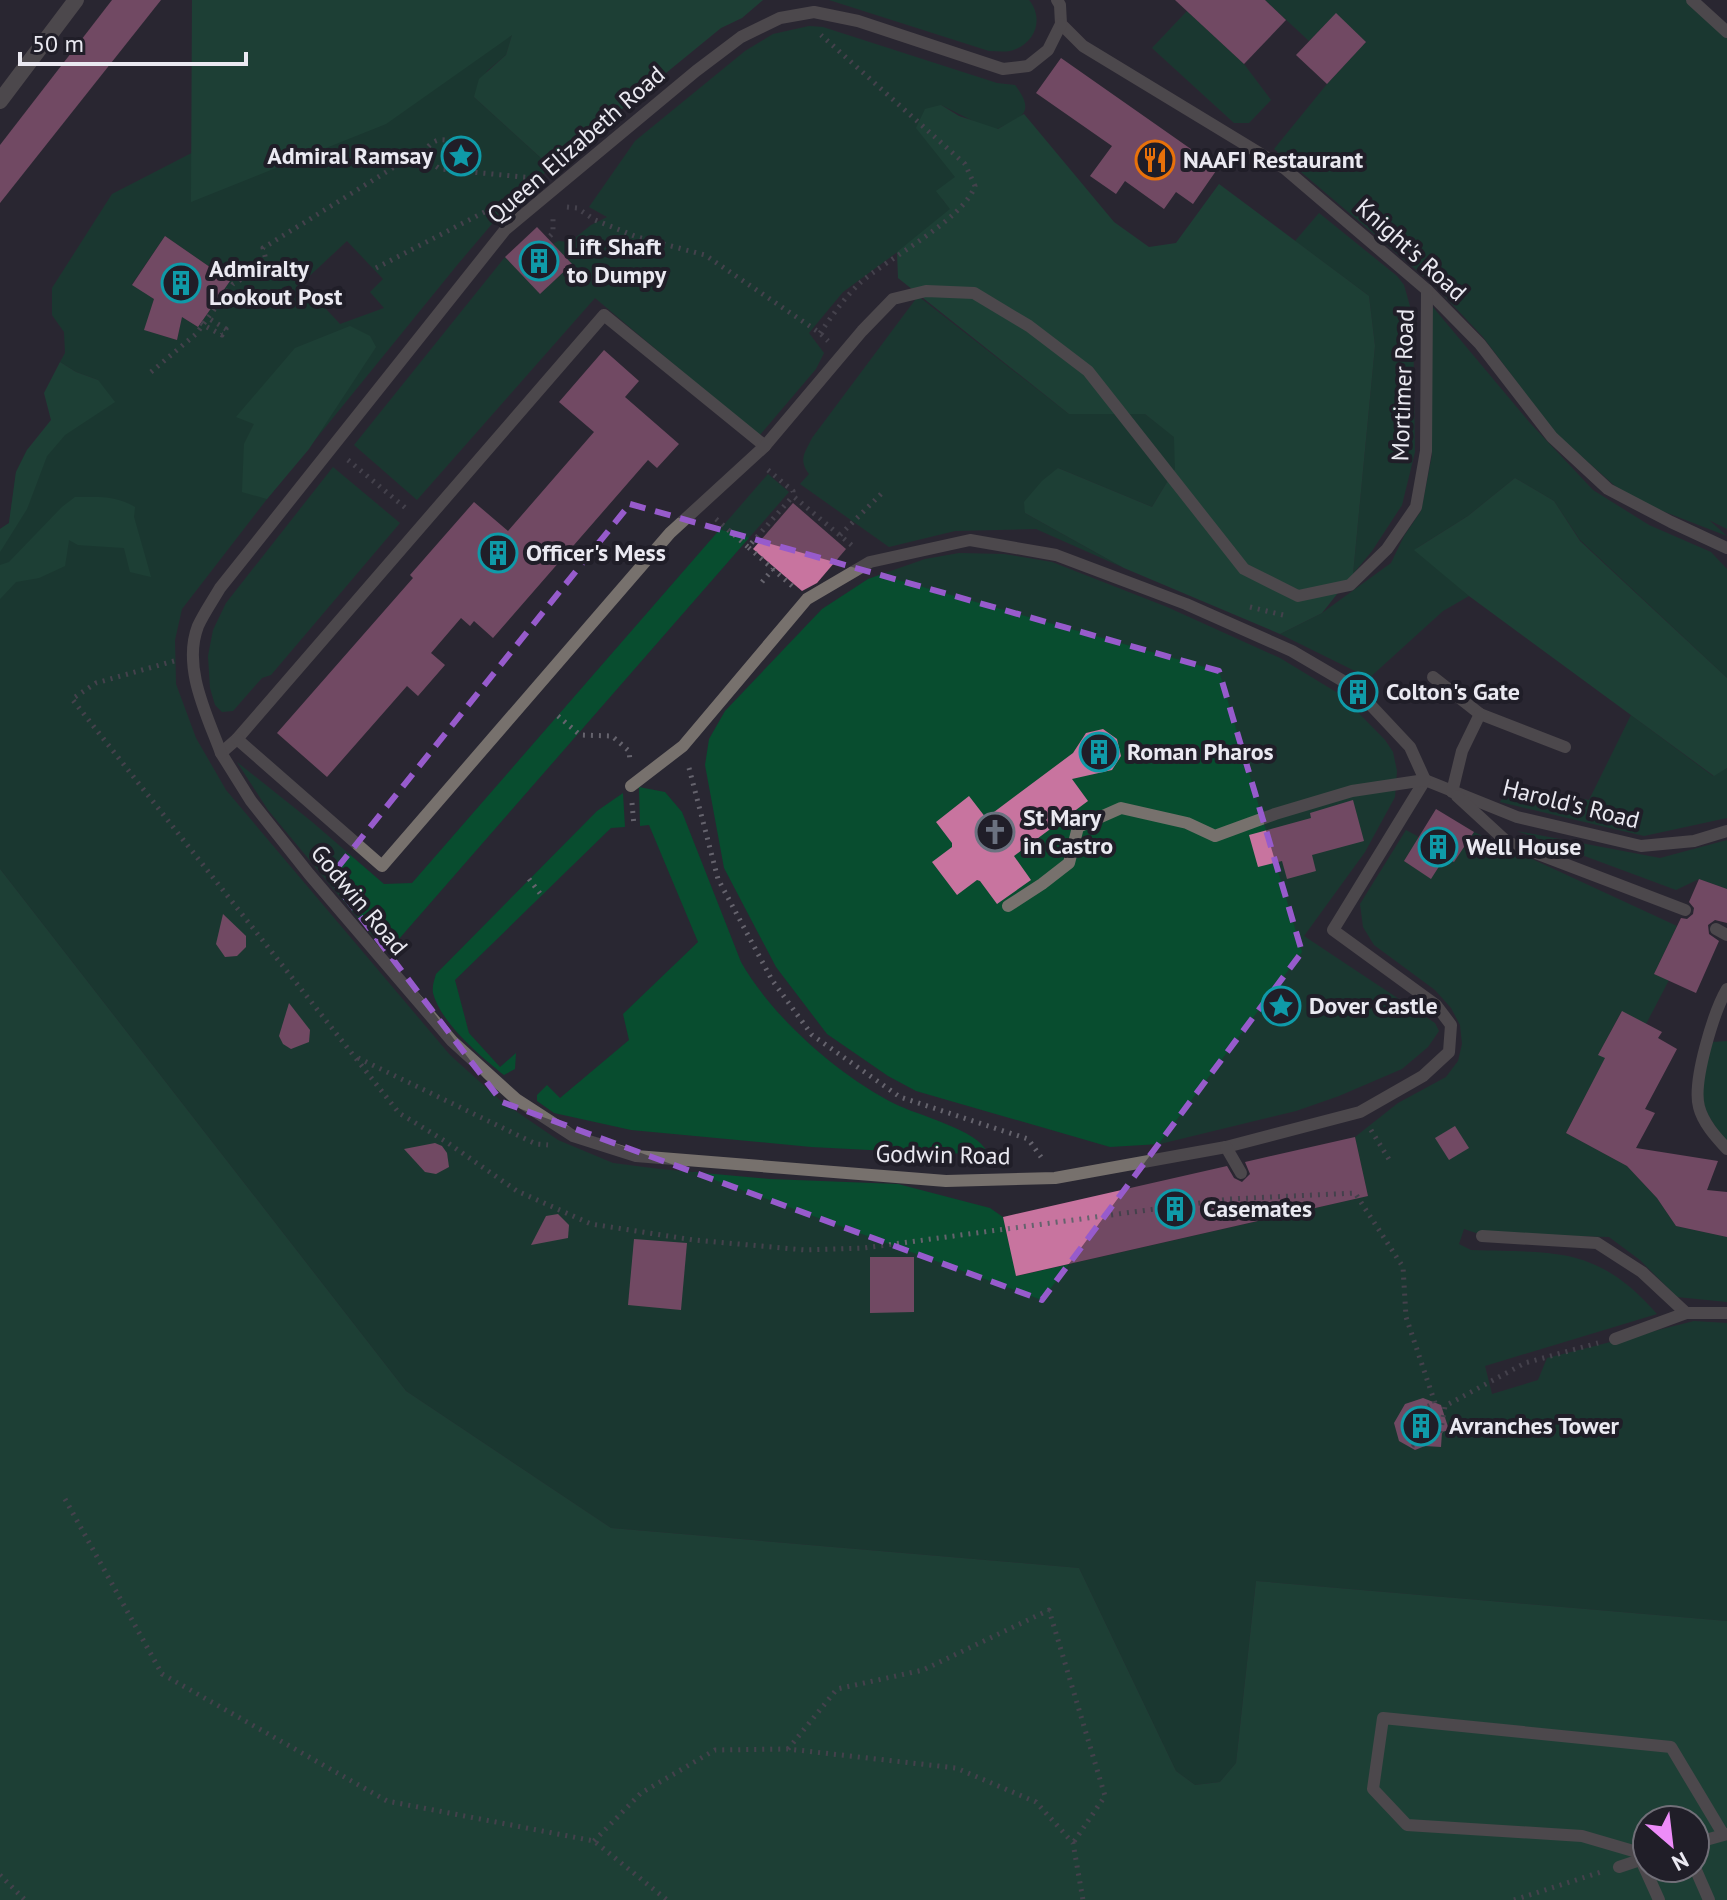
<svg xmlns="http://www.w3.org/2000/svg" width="1727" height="1900" font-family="'PT Sans',sans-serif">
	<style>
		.green { fill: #084d2f; fill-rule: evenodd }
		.forest { fill: #0f5e3b; fill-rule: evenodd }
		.building { fill: #c8749f }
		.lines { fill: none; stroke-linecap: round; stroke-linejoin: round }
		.path { stroke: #65636d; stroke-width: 5; stroke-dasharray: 2 6; stroke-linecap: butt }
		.lane { stroke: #77716d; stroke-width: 12 }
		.street { stroke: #77716d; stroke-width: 16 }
		.path-bridge { stroke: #65636d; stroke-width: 5; stroke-dasharray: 2 6; stroke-linecap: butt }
		.marked { fill: none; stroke: #975bcc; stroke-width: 6; stroke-dasharray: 16 10; stroke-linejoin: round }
		.labels { text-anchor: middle; stroke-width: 8; stroke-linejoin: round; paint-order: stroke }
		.street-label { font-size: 24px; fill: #eae9f1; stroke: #201e28 }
		.poi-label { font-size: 24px; font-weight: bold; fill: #eae9f1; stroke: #201e28; text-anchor: start }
	</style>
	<rect width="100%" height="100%" fill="#292732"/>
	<g class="green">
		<path d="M523,0L506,55L487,71L474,97L551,167L497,218L458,264L267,499L182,609L175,640L176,684L196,738L226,790L450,1055L501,1101L558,1140L613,1163L660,1169L770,1179L898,1184L990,1208L1003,1217L1017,1276L1368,1196L1355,1137L1398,1103L1446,1077L1458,1061L1462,1044L1460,1025L1451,1008L1435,990L1374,945L1363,927L1360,904L1406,830L1419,837L1404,861L1431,878L1445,857L1454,862L1474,832L1677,926L1654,974L1669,980L1646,1024L1621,1012L1599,1054L1619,1066L1589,1089L1566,1133L1627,1166L1657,1198L1676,1226L1727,1237V1302L1677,1297L1640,1260L1609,1237L1476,1233L1464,1229L1459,1244L1471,1250C1556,1253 1596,1245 1657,1314L1485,1366L1492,1394L1538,1380L1547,1358L1694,1321L1727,1323V1621L1256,1581L1236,1763L1220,1782L1195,1785L1176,1771L1079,1568L611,1528L406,1391L0,869V529L9,523L16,472L27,450L98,380L76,372L60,362L65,353L64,332L52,315V288L112,194L211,143ZM165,236L230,281L198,327L182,317L177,340L145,330L154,299L132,284ZM347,241L383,279L370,292L384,308L340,324L302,283Z"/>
		<path d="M829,0H1029C1043,17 1037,40 1016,49C1008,53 998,51 989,51Z"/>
		<polygon points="1265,0 1692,0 1727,32 1727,529 1709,520 1727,536 1647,505 1615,486 1555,433 1483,337 1434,285 1274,149 1327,84 1366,42 1336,14 1309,41"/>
		<polygon points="1187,11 1244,64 1271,100 1249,123 1234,123 1152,48"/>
		<path d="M809,26L823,27L997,83L1015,85C1038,115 1019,118 993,131L941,105L949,165L962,190L942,199L951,209L926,231L843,292L809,333L824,353L816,369L759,436L595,298L417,500L354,445L505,257L540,294L572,264L553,244L558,241L570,242L591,225L607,217L589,207L635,141L745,51L773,34Z"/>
		<polygon points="1319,213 1397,276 1404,285 1413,317 1415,452 1402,505 1372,551 1353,574 1375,346 1369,296 1295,241"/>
		<path d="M918,296L1069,414H1145L1175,437V469L1152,507L1058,468L1025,513L1124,568L1036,529L955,531L889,547L800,484L809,474C798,459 805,453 812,438Z"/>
		<polygon points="1432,306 1530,423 1593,490 1649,525 1711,552 1727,569 1727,678 1580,540 1554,501 1515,478 1468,516 1417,548 1469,596 1443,611 1367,680 1361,674 1280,634 1322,613 1391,563 1404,536 1421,511 1432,455"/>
		<polygon points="333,467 400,523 271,675 262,678 233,711 222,712 215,705 210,688 208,656 213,630 226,603"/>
		<polygon points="768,474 789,492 392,947 387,948 380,945 268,810 237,762 311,821 384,884 412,883"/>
		<polygon points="959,553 1004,554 1052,562 1167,607 1280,658 1341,695 1385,740 1393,752 1397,771 1395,797 1365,852 1304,936 1435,1023 1439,1031 1428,1047 1402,1069 1339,1096 1296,1111 1160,1144 1110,1147 916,1091 888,1076 827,1034 776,967 724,868 705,765 709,739 725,711 822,609 868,579 925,559"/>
		<polygon points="1631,715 1713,776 1727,768 1727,818 1644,836 1500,802 1511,785 1589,800"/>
		<path d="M639,787L665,792L682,812L741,962C773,1018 838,1075 895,1104C917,1115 978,1130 987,1152L947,1154L811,1147L631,1130L554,1113L537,1101V1095L547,1085L560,1098L629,1040L623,1014L698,942L649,825L640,826Z"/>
		<path d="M623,793L625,827L611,828L455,980L469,1033L500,1067L516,1053L515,1069L504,1075C481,1057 440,1022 433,993C432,986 434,981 436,974L597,811Z"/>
		<polygon points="1517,831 1660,858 1727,840 1727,889 1699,879 1676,890"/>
		<path d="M1727,1041V1143C1720,1132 1711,1122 1706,1110C1698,1091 1706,1060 1713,1042Z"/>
	</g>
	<g class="forest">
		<polygon points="192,0 763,0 742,18 721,28 551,167 474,97 479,79 506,55 512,35 386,124 191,202"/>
		<polygon points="941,105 959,116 998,129 1024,114 1114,222 1149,247 1176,243 1219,184 1369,296 1375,346 1353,574 1322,613 1280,634 1124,568 1025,513 1024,502 1042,481 1058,468 1152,507 1175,469 1174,437 1145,414 1069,414 898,278 897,252 950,209 936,191 955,177 916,128 925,109"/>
		<polygon points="350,326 370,336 376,347 309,449 267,499 242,492 244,444 254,424 236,417 295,348"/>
		<polygon points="60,362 76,372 98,380 115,402 65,435 47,456 27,509 0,552 0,529 9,523 16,472 27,450 51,420 44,393"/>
		<polygon points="1515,478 1554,501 1580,541 1727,678 1727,768 1714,776 1469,596 1414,550 1468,516"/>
		<path d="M75,497C98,497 115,495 135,507L134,517L151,577L130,572L124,548L78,545L69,540L65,566L39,578L16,582L0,599V565L9,562L62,507Z"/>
		<path d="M0,869L406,1391L611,1528L1079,1568L1176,1771L1195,1785L1220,1782L1236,1763L1256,1581L1727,1621V1900H0ZM1647,1820H1695V1868H1647Z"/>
	</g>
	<g class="building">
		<polygon points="112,0 161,0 0,203 0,145"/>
		<polygon points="1175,0 1265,0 1286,20 1244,64"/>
		<polygon points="1336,13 1366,42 1327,84 1296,55"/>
		<polygon points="1061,58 1218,168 1193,204 1176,192 1164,209 1125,181 1116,194 1090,176 1112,146 1036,93"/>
		<polygon points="537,227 572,264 540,294 505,257"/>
		<polygon points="165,236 230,281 198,327 182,317 177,340 144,330 154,299 132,285"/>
		<polygon points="604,350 639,381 625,397 679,444 657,468 648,460 493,638 474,621 470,626 461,618 431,653 445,665 418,696 407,686 327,777 277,733 413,578 410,575 474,502 508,531 594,432 559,402"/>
		<polygon points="793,503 846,549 817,583 802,591 753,549"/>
		<polygon points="1103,729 1117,739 1121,756 1112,770 1072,779 1088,801 1014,856 1031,880 997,904 980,881 977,880 957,895 932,862 952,847 952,843 936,822 969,796 986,818 1073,753 1086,733"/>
		<polygon points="1353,800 1364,841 1312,855 1316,871 1287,879 1282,861 1258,867 1249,835 1311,818 1310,813"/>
		<polygon points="1436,809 1474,832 1454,862 1445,857 1431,879 1404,861"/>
		<polygon points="1699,879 1727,889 1727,923 1715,920 1708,925 1709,934 1719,941 1696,993 1654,974 1681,918 1687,919 1693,914 1694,908 1689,902"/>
		<polygon points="223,914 246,936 246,947 237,956 225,957 216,944"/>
		<polygon points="289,1003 310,1030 309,1042 291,1049 283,1044 279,1036"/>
		<polygon points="1622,1011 1662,1032 1658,1038 1677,1049 1645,1109 1655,1113 1636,1148 1718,1161 1707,1190 1727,1192 1727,1237 1676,1226 1657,1198 1627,1166 1566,1133 1605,1058 1598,1055"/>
		<polygon points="1455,1126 1469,1148 1449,1160 1435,1138"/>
		<polygon points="1355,1137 1368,1196 1016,1276 1003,1217 1227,1166 1234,1178 1242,1182 1250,1174 1245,1162"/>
		<polygon points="435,1143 442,1146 447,1153 449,1167 436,1174 425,1172 404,1149"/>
		<polygon points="558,1214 569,1225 568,1238 531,1245 546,1216"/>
		<polygon points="634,1239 687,1243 681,1310 628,1305"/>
		<polygon points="870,1257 914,1257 914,1312 870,1313"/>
		<polygon points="1423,1398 1441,1405 1449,1430 1442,1432 1441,1447 1425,1446 1415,1450 1399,1441 1394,1423 1405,1404"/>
	</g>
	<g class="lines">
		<g class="path">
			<path d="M424,153C429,143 438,137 449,141"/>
			<polyline points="567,207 577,208 595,220 637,237 705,255 820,333 828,341"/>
			<polyline points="550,236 553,233 553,217"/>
			<polyline points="376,268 500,204"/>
			<polyline points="207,327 222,335 226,329 208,318"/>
			<path d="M820,333C832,316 844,298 860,283C888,258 963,220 975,186L965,164L821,35"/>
			<polyline points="151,372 196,334 233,284 267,264 263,248 417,153 424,153 427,160 440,169 534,178"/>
			<polyline points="348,460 408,510"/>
			<polyline points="768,470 793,491 793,496 855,548"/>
			<polyline points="716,519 748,547"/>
			<polyline points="840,535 885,490"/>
			<polyline points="762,582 773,569"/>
			<polyline points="792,586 748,547 793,496"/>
			<polyline points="1250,607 1283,615"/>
			<polyline points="174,661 96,683 72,699 399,1113 445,1141 517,1191 591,1224 694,1240 805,1250 864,1248 1230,1199 1355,1193 1403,1267 1406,1317 1435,1403 1407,1416 1404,1433 1414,1445 1440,1435 1445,1406 1525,1363 1598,1343"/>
			<polyline points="558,716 580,735 612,736 629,751 630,761"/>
			<polyline points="689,768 718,879 772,980 812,1035 900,1097 1028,1139 1041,1157"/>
			<polyline points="632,803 634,826"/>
			<polyline points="529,879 542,896"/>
			<polyline points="358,1058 536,1144 548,1145"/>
			<polyline points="1371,1130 1390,1161"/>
			<polyline points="65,1499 162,1674 387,1801 594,1841 667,1900"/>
			<polyline points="788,1749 837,1689 923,1670 1049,1610 1105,1796 1073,1843"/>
			<polyline points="594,1841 641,1793 715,1750 788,1749 956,1768 1036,1802 1073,1843 1083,1900"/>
			<polyline points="0,1875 25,1900"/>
			<polyline points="1514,1900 1601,1872"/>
		</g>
		<g class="lane">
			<polyline points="1057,0 1060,5 1061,24 1083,46 1284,168 1427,290 1480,344 1552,437 1608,489 1671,522 1727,548"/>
			<polyline points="1692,0 1727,32"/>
			<polyline points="765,446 604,315 237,739 221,753 251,801 309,874 452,1041 516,1099 573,1136 636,1156 946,1181 1055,1178 1226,1147 1360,1112 1423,1076 1449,1052 1451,1025 1436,1005 1333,930 1425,780 1517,817 1641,846 1694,841 1727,831"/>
			<polyline points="1433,677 1480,714"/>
			<polyline points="237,739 382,866 670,533 765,446 862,331 893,299 926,291 974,293 1029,326 1088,371 1244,569 1298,596 1350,585 1387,549 1416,507 1426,451 1427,290"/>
			<path d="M221,753C207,715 182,667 198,626C204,613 213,600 220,588L505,230L696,71L741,37L780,18L814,12L858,21L1003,69L1028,66L1048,50L1061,24"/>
			<polyline points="631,786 683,746 807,599 870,562 970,540 1056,555 1186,604 1292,651 1350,685 1365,699 1410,747 1425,780 1352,791 1275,814 1215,836 1187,823 1121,808 1078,827 1069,863 1042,884 1008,906"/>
			<polyline points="1452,792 1462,751 1480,714 1565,747"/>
			<polyline points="1457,796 1507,842 1685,910"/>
			<polyline points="1716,929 1727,935"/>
			<path d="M1727,989C1714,1011 1692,1082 1699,1107C1703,1123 1716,1137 1727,1149"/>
			<polyline points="1226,1147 1241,1173"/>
			<polyline points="1482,1236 1597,1243 1642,1272 1686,1313"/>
			<polyline points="1615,1339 1686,1313 1727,1313"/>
			<polyline points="1695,1843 1727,1834"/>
			<polyline points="1647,1855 1582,1836 1407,1825 1373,1789 1383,1718 1671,1747 1723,1834"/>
			<polyline points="1641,1860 1659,1900"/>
			<polyline points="1619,1867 1646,1858"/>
			<polyline points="1695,1868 1709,1900"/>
		</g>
		<polyline class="street" points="0,101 76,0"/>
		<polyline class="path-bridge" points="201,323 207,327"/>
	</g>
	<path d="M0 0H1727V1900H0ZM630,504L1219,671L1302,952L1042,1300L502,1102L330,877Z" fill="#292732" fill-opacity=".55" fill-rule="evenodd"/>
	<path class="marked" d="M630,504L1219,671L1302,952L1042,1300L502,1102L330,877Z"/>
	<defs>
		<symbol id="sight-ring" viewBox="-11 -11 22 22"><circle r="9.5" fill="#201e28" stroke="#0f9aa8" stroke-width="1.5"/><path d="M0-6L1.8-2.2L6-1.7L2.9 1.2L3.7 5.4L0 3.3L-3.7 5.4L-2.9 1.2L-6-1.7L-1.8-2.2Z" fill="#0f9aa8"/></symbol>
		<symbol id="restaurant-ring" viewBox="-11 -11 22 22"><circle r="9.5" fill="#201e28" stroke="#e8710a" stroke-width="1.5"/><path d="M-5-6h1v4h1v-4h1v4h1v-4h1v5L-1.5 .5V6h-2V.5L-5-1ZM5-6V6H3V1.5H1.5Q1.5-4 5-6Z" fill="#e8710a"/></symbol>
		<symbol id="building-ring" viewBox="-11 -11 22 22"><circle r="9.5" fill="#201e28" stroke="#0f9aa8" stroke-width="1.5"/><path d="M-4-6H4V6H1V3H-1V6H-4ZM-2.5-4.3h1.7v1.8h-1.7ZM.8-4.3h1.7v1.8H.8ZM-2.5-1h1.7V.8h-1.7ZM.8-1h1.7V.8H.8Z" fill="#0f9aa8"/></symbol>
		<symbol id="church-ring" viewBox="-11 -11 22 22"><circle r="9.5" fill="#201e28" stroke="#6b7280" stroke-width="1.5"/><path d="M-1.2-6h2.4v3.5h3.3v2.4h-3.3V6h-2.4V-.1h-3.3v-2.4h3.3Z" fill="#6b7280"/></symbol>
	</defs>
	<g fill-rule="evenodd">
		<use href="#sight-ring" x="439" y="134" width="44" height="44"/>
		<use href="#restaurant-ring" x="1133" y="138" width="44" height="44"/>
		<use href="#building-ring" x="517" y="239" width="44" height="44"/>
		<use href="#building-ring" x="159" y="261" width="44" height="44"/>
		<use href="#building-ring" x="476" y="531" width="44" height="44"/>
		<use href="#building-ring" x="1336" y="670" width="44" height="44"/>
		<use href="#building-ring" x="1077" y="730" width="44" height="44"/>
		<use href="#church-ring" x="973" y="810" width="44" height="44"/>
		<use href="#building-ring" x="1416" y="825" width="44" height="44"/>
		<use href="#sight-ring" x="1259" y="984" width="44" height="44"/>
		<use href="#building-ring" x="1153" y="1187" width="44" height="44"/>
		<use href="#building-ring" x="1399" y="1404" width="44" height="44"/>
	</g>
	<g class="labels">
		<g class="street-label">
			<text transform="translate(576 145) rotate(-41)" y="8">Queen Elizabeth Road</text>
			<text transform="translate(1411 250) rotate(42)" y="8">Knight's Road</text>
			<text transform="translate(1403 385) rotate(-88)" y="8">Mortimer Road</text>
			<text transform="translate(1571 804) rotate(14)" y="8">Harold's Road</text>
			<text transform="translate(359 900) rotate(50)" y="8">Godwin Road</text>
			<text transform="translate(943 1155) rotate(1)" y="8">Godwin Road</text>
		</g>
		<g class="poi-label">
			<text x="433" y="164" text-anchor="end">Admiral Ramsay</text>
			<text x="1183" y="168">NAAFI Restaurant</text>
			<text x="567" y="255">Lift Shaft<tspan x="567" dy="28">to Dumpy</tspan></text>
			<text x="209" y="277">Admiralty<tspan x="209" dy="28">Lookout Post</tspan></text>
			<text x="526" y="561">Officer's Mess</text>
			<text x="1386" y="700">Colton's Gate</text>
			<text x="1127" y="760">Roman Pharos</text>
			<text x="1023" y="826">St Mary<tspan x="1023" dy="28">in Castro</tspan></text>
			<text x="1466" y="855">Well House</text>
			<text x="1309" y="1014">Dover Castle</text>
			<text x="1203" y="1217">Casemates</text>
			<text x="1449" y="1434">Avranches Tower</text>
		</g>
	</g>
	<g transform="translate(1671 1844) rotate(152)"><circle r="38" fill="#201e28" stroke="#716f78" stroke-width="2"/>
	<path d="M0-6L14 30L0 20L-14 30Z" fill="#ed8cf9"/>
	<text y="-12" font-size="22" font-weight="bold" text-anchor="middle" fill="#eae9f1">N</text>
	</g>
	<path d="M20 52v12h226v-12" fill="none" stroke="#eae9f1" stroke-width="4"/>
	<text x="32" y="52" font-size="24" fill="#eae9f1" stroke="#201e28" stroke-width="6" paint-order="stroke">50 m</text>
</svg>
